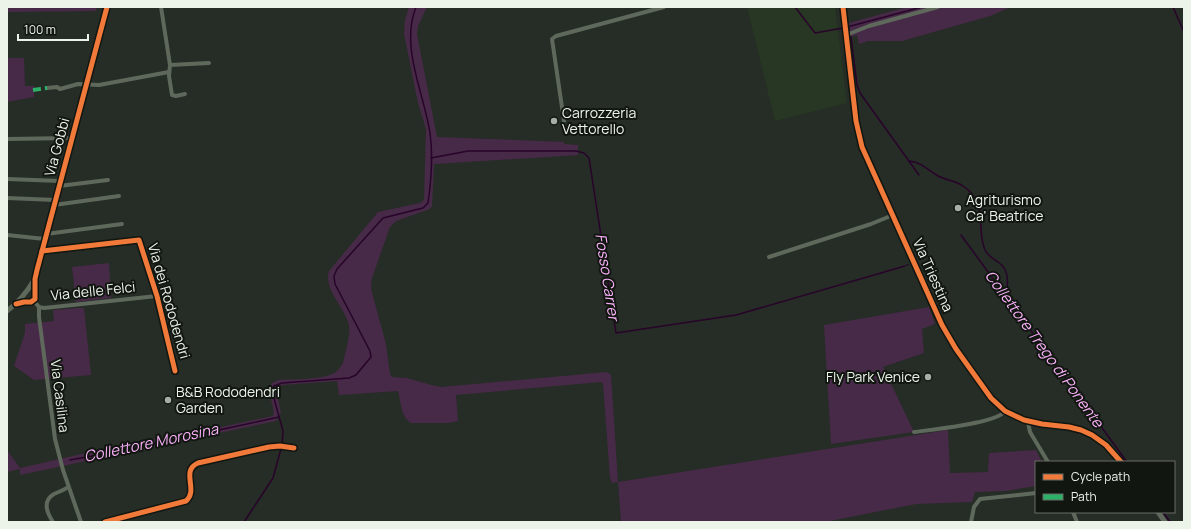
<svg xmlns="http://www.w3.org/2000/svg" width="1191" height="529" font-family="Manrope,sans-serif">
	<style>
		.built { fill: #283624 }
		.green { fill: #472a47 }
		.lines { fill: none; stroke-linecap: round; stroke-linejoin: round }
		.stream { stroke: #28042a; stroke-width: 1.5 }
		.minor { stroke: #5e695c; stroke-width: 4 }
		.tertiary { stroke: #5e695c; stroke-width: 5 }
		.quiet { stroke: #2db169; stroke-width: 4; stroke-dasharray: 8 4; stroke-linecap: butt }
		.cycleway-casing { stroke: #111610; stroke-width: 8 }
		.cycleway { stroke: #f17a3a; stroke-width: 5 }
		.poi-dot { fill: #a7aea5; stroke: #111610; stroke-width: 1.5 }
		.labels { text-anchor: middle; stroke-width: 4; stroke-linejoin: round; paint-order: stroke }
		.poi-label { font-size: 14px; fill: #ecf4ea; stroke: #111610; text-anchor: start }
		.street-label { font-size: 14px; fill: #ecf4ea; stroke: #111610 }
		.water-label { font-size: 15px; font-style: italic; fill: #fab1fa; stroke: #111610 }
	</style>
	<rect width="100%" height="100%" fill="#262c26"/>
	<polygon class="built" points="747,7 835,7 847,103 775,121"/>
	<g class="green">
		<polygon points="7,7 97,7 96,11 7,12"/>
		<path d="M409,7H427L418,26L417,34L437,137L564,142V144L578,145V155L434,164L432,206L430,209L396,221L390,227L372,278L371,284V289L386,344L390,374L392,377L407,378L431,385L441,387L607,372L611,375L618,482L948,430L950,473L988,472L989,453L1036,450L1042,462H1036V486L1006,491L975,492L972,502L916,504L825,522H621L618,482L612,483L610,478L603,384L601,382L456,395L458,421L448,423H411C401,417 401,402 398,391L339,395L337,381L282,385L278,387L276,391L281,412L276,421L20,475V469L7,472V450L20,468L130,443L202,431L273,416C277,402 258,386 279,380C293,379 320,380 332,374C337,372 340,368 343,363C345,353 351,335 349,326C346,308 323,290 329,271L378,212L420,203L424,200L426,129L418,103L404,34L405,20Z"/>
		<polygon points="907,7 1011,7 990,16 902,41 868,41 859,44 857,35 851,37 849,23"/>
		<polygon points="7,58 24,58 25,86 34,86 34,97 7,102"/>
		<polygon points="109,263 111,298 76,302 72,267"/>
		<polygon points="929,307 935,324 922,329 924,353 883,367 914,432 831,444 824,325"/>
		<polygon points="78,308 84,308 91,375 34,380 14,366 25,333 25,324 54,321 53,310"/>
	</g>
	<g class="lines">
		<g class="stream">
			<polyline points="633,7 639,7"/>
			<polyline points="795,7 815,33 843,28"/>
			<polyline points="1173,7 1184,32"/>
			<polyline points="847,27 922,7"/>
			<polyline points="851,37 857,85 860,93 919,175"/>
			<polyline points="431,158 468,151 576,151 584,153 589,158 616,333 736,315 905,266"/>
			<path d="M909,161C921,162 928,170 938,176C946,180 956,181 963,186C990,204 975,227 985,250C988,256 993,259 998,262C1010,270 1008,283 1006,295"/>
			<polyline points="961,235 1127,462"/>
			<polyline points="907,265 908,265"/>
			<polyline points="70,460 131,449 279,417"/>
			<polyline points="1163,512 1170,522"/>
			<path d="M244,522L273,478L282,445L283,431L272,391L274,386L282,383L349,378L356,375L371,357L370,351L335,284L334,276L337,269L383,218L423,208L428,203C431,182 433,154 430,133C424,93 400,47 416,7"/>
		</g>
		<g class="minor">
			<polyline points="161,7 170,65 169,76 172,95 176,96 185,94"/>
			<polyline points="846,35 869,26 938,7"/>
			<polyline points="170,65 209,63"/>
			<polyline points="47,88 57,87 60,89 78,84 99,85 169,72"/>
			<polyline points="564,121 552,39 556,36 664,7"/>
			<polyline points="7,139 72,138"/>
			<polyline points="7,179 60,181"/>
			<polyline points="59,186 108,180"/>
			<polyline points="7,198 55,200"/>
			<polyline points="54,205 119,196"/>
			<polyline points="46,234 122,224"/>
			<polyline points="7,235 45,239"/>
			<polyline points="42,251 139,240 157,296 175,371"/>
			<polyline points="769,257 871,224 893,215"/>
			<polyline points="34,301 39,307 44,308 157,296"/>
			<polyline points="39,307 39,317 55,439 63,470 81,522"/>
			<polyline points="1028,422 1030,432 1048,462"/>
			<path d="M914,432C930,430 998,423 1005,411"/>
			<polyline points="1073,512 1077,522"/>
			<path d="M53,522C47,513 42,501 54,494C59,492 64,490 68,487"/>
			<path d="M105,522L186,501C199,490 180,471 198,463L269,447L280,446L294,448"/>
			<polyline points="971,522 974,507 980,499 1036,493"/>
		</g>
		<g class="tertiary">
			<polyline points="843,7 856,121 862,147 942,325 956,349 991,398 1005,411 1024,420 1042,424 1069,427 1081,430 1092,435 1106,445 1121,462"/>
			<polyline points="16,304 24,302 31,302 35,299 35,279 37,270 107,7"/>
			<path d="M7,311C19,302 27,292 34,280"/>
			<polyline points="1158,512 1165,522"/>
		</g>
		<polyline class="quiet" points="33,90 47,88"/>
		<defs>
			<g id="cycleway">
				<polyline points="843,7 856,121 862,147 942,325 956,349 991,398 1005,411 1024,420 1042,424 1069,427 1081,430 1092,435 1106,445 1121,462"/>
				<polyline points="42,251 139,240 157,296 175,371"/>
				<polyline points="16,304 24,302 31,302 35,299 35,279 37,270 107,7"/>
				<path d="M105,522L186,501C199,490 180,471 198,463L269,447L280,446L294,448"/>
			</g>
		</defs>
		<use href="#cycleway" class="cycleway-casing"/>
		<use href="#cycleway" class="cycleway"/>
	</g>
	<g class="poi-dot">
		<circle cx="554" cy="121" r="4"/>
		<circle cx="958" cy="208" r="4"/>
		<circle cx="928" cy="377" r="4"/>
		<circle cx="168" cy="400" r="4"/>
	</g>
	<g class="labels">
		<g class="poi-label">
			<text x="562" y="118">Carrozzeria<tspan x="562" dy="16">Vettorello</tspan></text>
			<text x="966" y="205">Agriturismo<tspan x="966" dy="16">Ca' Beatrice</tspan></text>
			<text x="920" y="382" text-anchor="end">Fly Park Venice</text>
			<text x="176" y="397">B&amp;B Rododendri<tspan x="176" dy="16">Garden</tspan></text>
		</g>
		<g class="street-label">
			<text transform="translate(57 147) rotate(-75)" y="5">Via Gobbi</text>
			<text transform="translate(933 275) rotate(66)" y="5">Via Triestina</text>
			<text transform="translate(93 291) rotate(-6)" y="5">Via delle Felci</text>
			<text transform="translate(169 301) rotate(74)" y="5">Via dei Rododendri</text>
			<text transform="translate(60 396) rotate(83)" y="5">Via Casilina</text>
		</g>
		<g class="water-label">
			<text transform="translate(607 277) rotate(81)" y="5">Fosso Carrer</text>
			<text transform="translate(1044 349) rotate(54)" y="5">Collettore Trego di Ponente</text>
			<text transform="translate(151 443) rotate(-12)" y="5">Collettore Morosina</text>
		</g>
	</g>
	<rect width="1191" height="529" fill="none" stroke="#ecf4ea" stroke-width="16"/>
	<rect x="1035" y="461" width="140" height="52" fill="#111610" stroke="#696f67"/>
	<rect x="1043" y="474" width="20" height="6" fill="#f17a3a" stroke="#696f67"/>
	<text x="1071" y="481" font-size="12" fill="#ecf4ea">Cycle path</text>
	<rect x="1043" y="494" width="20" height="6" fill="#2db169" stroke="#696f67"/>
	<text x="1071" y="501" font-size="12" fill="#ecf4ea">Path</text>
	<path d="M18 34v6h70v-6" fill="none" stroke="#ecf4ea" stroke-width="2"/>
	<text x="24" y="34" font-size="12" fill="#ecf4ea" stroke="#111610" stroke-width="3" paint-order="stroke">100 m</text>
</svg>
